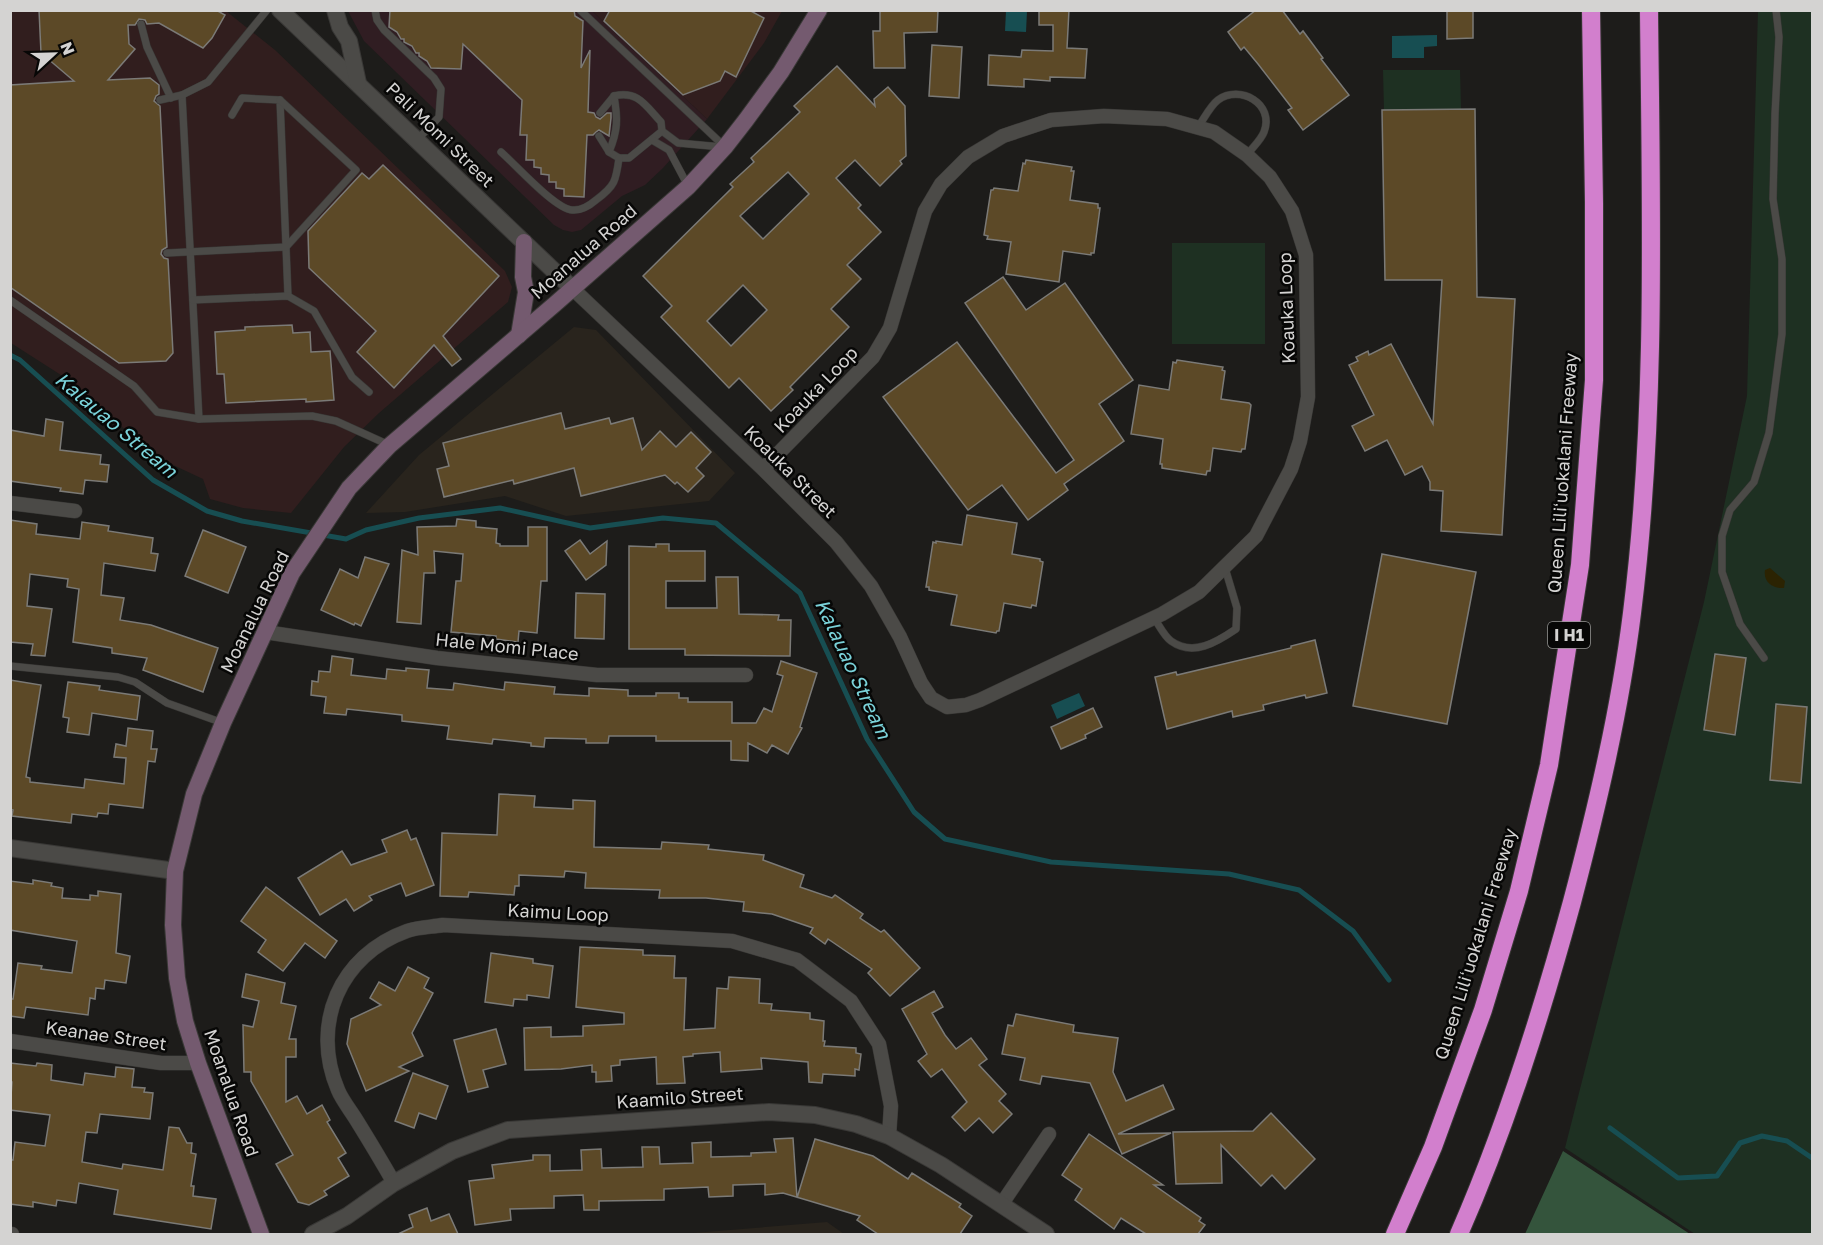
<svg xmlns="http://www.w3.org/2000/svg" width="1823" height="1245" font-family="'Golos Text',sans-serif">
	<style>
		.commercial { fill: #311e1e }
		.built { fill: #29241d }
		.medical { fill: #301d22 }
		.green { fill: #1e3022 }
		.forest { fill: #34543c }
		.sand { fill: #2b2302 }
		.water { fill: #174e52 }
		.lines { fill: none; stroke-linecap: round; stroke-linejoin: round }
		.stream { stroke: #174e52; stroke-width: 5 }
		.building { fill: #5c4927; stroke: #7b7a77; stroke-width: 1.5; fill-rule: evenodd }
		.service-casing { stroke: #393836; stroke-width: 8 }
		.minor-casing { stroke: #393836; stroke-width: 15 }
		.tertiary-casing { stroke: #393836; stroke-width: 18 }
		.secondary-casing { stroke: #393836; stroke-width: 18 }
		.motorway-casing { stroke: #393836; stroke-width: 20 }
		.service { stroke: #4b4a47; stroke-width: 7 }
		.minor { stroke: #4b4a47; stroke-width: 14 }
		.tertiary { stroke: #4b4a47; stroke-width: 16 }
		.secondary { stroke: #745a6f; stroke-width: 16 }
		.motorway { stroke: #d27fcd; stroke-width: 18 }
		.labels { text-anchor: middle; stroke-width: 5; stroke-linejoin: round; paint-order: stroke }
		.shield { fill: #070706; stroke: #969695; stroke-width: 1.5 }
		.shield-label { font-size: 16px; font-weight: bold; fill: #d4d3d2 }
		.street-label { font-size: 18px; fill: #d4d3d2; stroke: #070706 }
		.water-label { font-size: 20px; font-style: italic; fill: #7ad2d9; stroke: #070706 }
	</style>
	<rect width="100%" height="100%" fill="#1d1c1a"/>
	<g class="commercial">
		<polygon points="11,11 226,11 275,50 505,271 512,287 508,302 379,413 344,447 291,513 243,508 210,499 203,479 154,456 75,384 11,343"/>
		<polygon points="592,11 782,11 764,43 707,119"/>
	</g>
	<g class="built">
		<polygon points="574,327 596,330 735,473 709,501 566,516 505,496 405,512 366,513 419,455"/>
		<polygon points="827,1222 844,1234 681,1234"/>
	</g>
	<polygon class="medical" points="348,11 592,11 707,119 663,168 645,185 622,196 581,230 572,232 563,230 554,225 364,41"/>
	<g class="green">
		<polygon points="1758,11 1812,11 1812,1234 1695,1234 1565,1148 1704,602 1747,396"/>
		<polygon points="1383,70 1460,70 1461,109 1384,110"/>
		<rect x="1172" y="243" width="93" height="101"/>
	</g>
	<polygon class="forest" points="1563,1151 1690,1234 1525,1234"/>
	<path class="sand" d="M1770,568L1785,581L1784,588C1773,589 1763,582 1765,570Z"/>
	<g class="water">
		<polygon points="1006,11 1027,11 1026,32 1005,31"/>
		<polygon points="1437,35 1437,46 1424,47 1424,58 1392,58 1392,36"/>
		<polygon points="1079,693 1085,706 1057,719 1051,705"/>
	</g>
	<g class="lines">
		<g class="stream">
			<polyline points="10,355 20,360 153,480 207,511 242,521 346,539 366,530 419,518 500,508 590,528 663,518 716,523 800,593 867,739 914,812 945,839 1051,862 1229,874 1299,890 1353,931 1389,980"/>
			<polyline points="1610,1128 1678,1178 1717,1176 1740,1143 1762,1136 1787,1141 1812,1158"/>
		</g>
	</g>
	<g class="building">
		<polygon points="39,10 216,10 225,15 212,38 203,48 159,23 147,24 145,20 139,19 135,25 128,25 129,44 135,49 108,80 150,78 159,85 159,94 156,96 154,101 160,106 167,247 162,250 161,254 164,258 168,259 173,353 166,361 119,363 10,287 10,85 74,81 41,53"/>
		<polygon points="390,10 574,10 575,16 583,21 581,68 590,50 588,112 594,113 596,117 600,119 607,113 611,113 611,118 609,136 599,130 596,132 593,135 587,135 584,197 564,196 564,189 556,188 556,182 549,182 549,175 541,174 541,168 534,167 534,160 526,160 527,135 520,135 522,100 463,44 461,69 431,68 427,61 419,56 419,53 416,53 412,46 404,42 404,39 401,39 397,32 389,27"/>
		<polygon points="610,10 749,10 764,18 736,77 725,71 720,81 683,95 604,21"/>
		<polygon points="880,10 938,10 937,32 904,33 905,68 874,68 873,31 880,31"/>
		<polygon points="1039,10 1069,10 1067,48 1087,49 1085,78 1050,77 1050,81 1024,79 1024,87 988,85 989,55 1021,57 1022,50 1053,51 1053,25 1039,25"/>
		<polygon points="1256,10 1282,10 1300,34 1303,31 1323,58 1321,59 1349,95 1303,130 1288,110 1292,108 1258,64 1244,47 1241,50 1228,32"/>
		<polygon points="1447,10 1473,10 1473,38 1447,39"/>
		<polygon points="932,45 962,47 959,98 929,96"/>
		<path d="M837,66L875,106L874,99L888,87L905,106L906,156L900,161L902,164L880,186L855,160L836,178L861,205L858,208L881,232L847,265L861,279L831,309L849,327L790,387L793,390L771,411L739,378L729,388L661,317L672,306L643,276L733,187L730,184L754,162L751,158L800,112L794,106ZM788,172L809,194L763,239L740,216ZM743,285L767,310L731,346L707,321Z"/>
		<polygon points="1475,109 1477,297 1515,299 1502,535 1441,531 1443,491 1430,490 1430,482 1422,466 1405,475 1387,440 1365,451 1352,426 1374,415 1349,365 1358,361 1356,357 1368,351 1369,355 1391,344 1433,424 1442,280 1385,280 1382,110"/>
		<polygon points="1026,160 1072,167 1071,171 1074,171 1070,200 1098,204 1098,208 1100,208 1094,253 1091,253 1091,255 1063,251 1059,282 1006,274 1011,242 987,239 988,236 984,235 991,190 993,190 994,188 1018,191 1023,163 1025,164"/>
		<polygon points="383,165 499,276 443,336 461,359 452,366 434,345 394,388 357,352 376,331 309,268 308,231 362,173 369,179"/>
		<polygon points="1003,277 1026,310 1065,283 1133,380 1099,404 1124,441 1064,484 1068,490 1028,520 1002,485 968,510 883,397 957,342 1056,473 1074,460 965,303"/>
		<polygon points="292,325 293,333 310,332 311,352 330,351 334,400 306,402 306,399 226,403 224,374 217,374 215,332 245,330 245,327"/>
		<polygon points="1177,360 1223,367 1222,370 1225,371 1221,399 1249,403 1251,405 1245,449 1242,449 1241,452 1213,448 1210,471 1207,471 1206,475 1162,468 1162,464 1160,464 1163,439 1131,434 1139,385 1169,390 1173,362 1176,363"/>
		<polygon points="561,413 565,429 609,418 611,424 633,418 642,450 660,431 676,447 691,432 711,452 696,468 704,476 688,492 677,482 675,484 665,475 581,496 574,468 514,484 513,480 444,497 437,469 449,466 443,443"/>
		<polygon points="46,419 63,422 60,450 101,455 100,464 109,465 107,482 85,480 83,494 60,491 61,488 10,481 10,430 44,436"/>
		<polygon points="967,515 1017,523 1012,554 1040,559 1040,561 1043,562 1036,606 1032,605 1031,608 1004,603 999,631 997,631 996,633 951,625 957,595 929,590 929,587 926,587 933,542 936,543 936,541 962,545"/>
		<polygon points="457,519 476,521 476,527 497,529 496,543 500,544 500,546 528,546 528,527 547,527 547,581 541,581 537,633 519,631 518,642 496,639 496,636 451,632 456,581 461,581 463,554 434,551 435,573 424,573 421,624 397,622 402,550 418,555 417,527 456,526"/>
		<polygon points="10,520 37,524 36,534 80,539 82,522 109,526 108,531 153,538 151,553 158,554 155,571 104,563 101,595 124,598 120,620 151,625 218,648 203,692 143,670 147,658 112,653 112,648 73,642 79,589 67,587 68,579 30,574 27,606 52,609 45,656 31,655 33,644 10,642"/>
		<polygon points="203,530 246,547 228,593 185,576"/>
		<polygon points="580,540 590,554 607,541 606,565 586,580 565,551"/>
		<polygon points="656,544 669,544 669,551 705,551 705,581 666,581 666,608 717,608 716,577 738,577 739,614 779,615 778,620 791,620 790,656 685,655 685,649 629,649 629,546 656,547"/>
		<polygon points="1382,554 1476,572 1447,724 1353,706"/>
		<polygon points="365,557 389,564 361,626 355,623 354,625 321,610 340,569 358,578"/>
		<polygon points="576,593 605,594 604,639 575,638"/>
		<polygon points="1315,640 1327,693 1306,698 1305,695 1263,705 1264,710 1233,717 1232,711 1167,729 1155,677 1176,672 1177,675 1291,648 1291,646"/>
		<polygon points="1715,654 1746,658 1735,735 1704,730"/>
		<polygon points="332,656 353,659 351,675 386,679 387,669 406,671 406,668 429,670 427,688 453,690 454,683 504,690 505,682 555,687 554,694 589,696 589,688 628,690 628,696 656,696 656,693 679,693 679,698 688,698 688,702 732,702 732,723 756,723 764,708 772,712 783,676 777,674 781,661 817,673 800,727 802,728 788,754 772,745 767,753 748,743 748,761 731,760 731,741 656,741 656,736 609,736 608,743 586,743 586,739 545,738 544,747 531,746 531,743 493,739 492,744 447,739 449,726 402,721 402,715 347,709 346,715 324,713 326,697 311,695 312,681 318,682 319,671 330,672"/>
		<polygon points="10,680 41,685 26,777 30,778 30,782 84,788 85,779 124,784 126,758 114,757 116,744 126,746 128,728 153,731 151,749 157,749 155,762 148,761 143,808 109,804 108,814 98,813 97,817 72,814 71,823 12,816 13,810 10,809"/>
		<polygon points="68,682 100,686 99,690 140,696 137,720 92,713 89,735 67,732 69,718 63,717"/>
		<polygon points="1776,704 1807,707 1801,783 1770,780"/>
		<polygon points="1093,708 1102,727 1085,735 1086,738 1061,749 1051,727"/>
		<polygon points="499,794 535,796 534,807 573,809 573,800 595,801 594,847 661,849 662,842 709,845 708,849 764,855 763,860 804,875 800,887 832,898 835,895 863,914 860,918 881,932 884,930 920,968 890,996 868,973 872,969 828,939 825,944 810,933 813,928 772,914 743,911 744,902 706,898 659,898 660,890 585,888 586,873 565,871 564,877 519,875 519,886 515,886 514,895 469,892 468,897 440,896 442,833 497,835"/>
		<polygon points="407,830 411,840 416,838 434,885 406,896 401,883 369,896 372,900 354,911 346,899 320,915 298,878 342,851 351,865 387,852 382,840"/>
		<polygon points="33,880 52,883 51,886 63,888 62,898 90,900 90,895 98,896 98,891 121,894 116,953 130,956 126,983 105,980 104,989 96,988 95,999 90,998 88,1015 26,1007 24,1018 10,1016 10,999 13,999 18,963 42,966 41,969 72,973 77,941 10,930 10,881 33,884"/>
		<polygon points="266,887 337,941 325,958 305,943 283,971 258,952 266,940 241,921"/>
		<polygon points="580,947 643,950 643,955 675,956 674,978 686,978 684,1030 715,1028 717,988 728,989 729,977 760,979 759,1003 772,1004 771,1010 810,1013 810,1019 824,1021 823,1041 825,1041 824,1046 856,1048 856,1053 861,1054 859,1070 855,1069 855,1076 823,1074 822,1083 809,1082 808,1062 761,1058 762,1069 721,1072 720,1052 693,1054 693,1056 683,1057 685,1083 657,1084 656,1057 620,1060 620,1065 611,1066 612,1081 596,1082 596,1072 592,1072 592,1065 561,1069 525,1070 524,1028 551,1027 551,1037 583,1036 583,1026 624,1024 624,1013 576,1007"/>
		<polygon points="491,953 533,959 533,963 553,966 549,998 527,995 527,1000 514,999 513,1006 485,1002"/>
		<polygon points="408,967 429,978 424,988 433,993 412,1033 423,1056 399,1067 409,1071 366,1091 347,1044 351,1019 381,1005 370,998 379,982 395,991"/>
		<polygon points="246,974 285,983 281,1003 296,1006 289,1039 296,1039 296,1057 286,1057 286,1102 297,1096 307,1114 322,1105 330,1120 327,1122 346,1153 338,1158 349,1176 324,1191 327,1195 309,1205 298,1202 276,1164 293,1155 251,1081 251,1072 244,1072 243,1025 253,1027 259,1001 242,997"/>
		<polygon points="934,991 943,1007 932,1013 945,1035 956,1049 971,1038 987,1059 979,1065 1006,1094 999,1101 1012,1114 993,1133 979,1118 965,1131 952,1117 967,1102 942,1069 931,1077 918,1061 927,1054 902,1009"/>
		<polygon points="1016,1014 1074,1025 1073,1032 1118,1038 1113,1072 1126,1101 1163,1085 1174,1109 1118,1134 1171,1133 1122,1154 1090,1083 1042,1076 1040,1084 1020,1080 1025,1058 1002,1054 1008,1025 1013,1026"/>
		<polygon points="496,1029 506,1064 483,1070 488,1087 468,1092 454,1040"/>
		<polygon points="10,1063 36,1066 37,1063 52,1065 51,1080 83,1085 85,1073 115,1077 116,1067 134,1069 132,1087 145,1088 144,1092 153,1093 150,1119 100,1114 97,1133 86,1132 82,1162 122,1169 123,1164 163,1170 169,1127 179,1128 187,1143 192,1143 191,1153 196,1154 191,1186 194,1186 193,1196 216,1199 211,1229 114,1214 118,1190 79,1183 76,1203 57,1200 56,1206 33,1202 33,1207 10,1204 10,1160 13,1160 15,1142 45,1146 50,1115 10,1110 12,1082 10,1081"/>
		<polygon points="413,1073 448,1086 436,1119 419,1113 414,1128 395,1121"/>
		<polygon points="1271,1113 1315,1159 1285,1189 1272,1175 1261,1186 1221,1145 1222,1183 1176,1184 1173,1132 1253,1131"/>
		<polygon points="1089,1134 1163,1185 1154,1185 1201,1218 1199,1221 1205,1225 1198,1234 1146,1234 1121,1218 1114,1229 1075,1200 1082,1189 1062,1175"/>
		<polygon points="793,1138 797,1198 815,1139 873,1156 908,1179 912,1173 961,1204 959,1207 972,1216 960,1234 878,1234 857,1220 860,1216 783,1193 765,1195 765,1184 733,1185 733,1196 709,1197 708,1187 664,1189 664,1200 599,1201 599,1210 584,1210 583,1195 554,1196 554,1208 510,1209 511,1220 475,1225 469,1181 494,1178 492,1165 533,1160 533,1155 550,1155 550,1171 582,1170 581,1150 601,1149 602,1168 643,1167 642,1147 659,1147 660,1164 693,1163 692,1143 711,1142 711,1157 751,1156 751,1153 776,1152 774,1139"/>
		<polygon points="427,1208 431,1221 449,1214 458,1234 398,1234 413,1227 409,1215"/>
	</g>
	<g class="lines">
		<defs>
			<g id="service">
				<polyline points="375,10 377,20 384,30 434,78 441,89 439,117 417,140"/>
				<polyline points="580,10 725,147"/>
				<polyline points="141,24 147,47 171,98"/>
				<polyline points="182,95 199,419"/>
				<polyline points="160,100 182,95 208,82 267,10"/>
				<polyline points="600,113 614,96"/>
				<polyline points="232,115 242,98 280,100 288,296"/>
				<path d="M1198,127C1204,119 1210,106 1218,100C1240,84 1275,104 1264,132C1261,140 1252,148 1247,155"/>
				<path d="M662,131L629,158H619L609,152C618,130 618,119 614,96C638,90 646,106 661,122L662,131L678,143L722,147"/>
				<polyline points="599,136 609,152"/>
				<polyline points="652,140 669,150 688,186"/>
				<path d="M501,152C515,164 555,209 572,210C581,211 589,206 596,200C615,186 616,181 619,158"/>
				<polyline points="167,253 286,247 356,170 280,100"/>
				<polyline points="10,300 134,386 157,412 199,419 312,416 336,421 389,445"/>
				<polyline points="193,300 288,296 314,311 352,377 369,392"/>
				<path d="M1154,618C1159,625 1164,636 1171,641C1193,657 1217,642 1236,629L1237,608L1225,568"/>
				<polyline points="1764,658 1740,624 1722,572 1722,536 1730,510 1754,482 1769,433 1782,334 1782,259 1773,199 1775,114 1779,37 1776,10"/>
				<polyline points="10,666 118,677 135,682 167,703 223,723"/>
			</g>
			<g id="minor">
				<polyline points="573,289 763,469 836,542 871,586 900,637 921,683 931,698 947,707 966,705 980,700 1162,614 1199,592 1256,536 1291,469 1300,441 1308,397 1306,255 1292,211 1270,177 1247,155 1214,132 1167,119 1104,116 1051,120 1003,136 968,157 941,184 925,211 890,328 873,357 763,469"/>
				<polyline points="10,503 75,511"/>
				<polyline points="265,632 437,658 597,675 746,675"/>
				<polyline points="10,1041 161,1063 198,1063"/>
				<path d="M394,1183C382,1162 370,1142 357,1121C351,1111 342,1100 338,1090C310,1024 340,955 407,931C418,927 432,927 443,925L732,941L797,960L851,1001L879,1044L891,1106L889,1136"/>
				<polyline points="1001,1205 1049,1134"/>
				<polyline points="10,1234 12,1234"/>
			</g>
			<g id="tertiary">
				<polyline points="280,10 573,289"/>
				<polyline points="335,10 340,27 349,41 358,83"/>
				<polyline points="10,848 175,871"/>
				<polyline points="313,1234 347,1216 394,1183 452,1151 508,1130 769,1112 815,1115 856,1124 889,1136 941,1165 1046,1234"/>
			</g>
			<g id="secondary">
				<polyline points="519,335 526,292 523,277 524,242"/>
				<polyline points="261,1234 198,1063 185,1021 177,978 173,925 175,871 194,794 223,723 292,573 349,488 389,446 555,304 688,187 725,147 746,120 781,72 819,10"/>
			</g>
			<g id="motorway">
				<polyline points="1395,1234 1433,1147 1483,1010 1519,891 1549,765 1580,565 1594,380 1594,203 1591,10"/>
				<path d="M1459,1234C1506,1127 1541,1015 1572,902C1597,807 1620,710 1632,613C1657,413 1651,211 1649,10"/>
			</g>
		</defs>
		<use href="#service" class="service-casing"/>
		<use href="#minor" class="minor-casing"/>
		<use href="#tertiary" class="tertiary-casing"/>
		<use href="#secondary" class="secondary-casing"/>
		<use href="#motorway" class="motorway-casing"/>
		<use href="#service" class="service"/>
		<use href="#minor" class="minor"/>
		<use href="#tertiary" class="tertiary"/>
		<use href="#secondary" class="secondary"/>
		<use href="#motorway" class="motorway"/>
	</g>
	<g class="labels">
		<rect class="shield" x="1548" y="622" width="42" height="26" rx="4.5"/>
		<g class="shield-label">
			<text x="1569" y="641">I H1</text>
		</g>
		<g class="street-label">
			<text transform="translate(440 135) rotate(44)" y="6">Pali Momi Street</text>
			<text transform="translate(584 252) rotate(-41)" y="6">Moanalua Road</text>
			<text transform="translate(1287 308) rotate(-92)" y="6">Koauka Loop</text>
			<text transform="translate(816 390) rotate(-46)" y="6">Koauka Loop</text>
			<text transform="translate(790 472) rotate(45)" y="6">Koauka Street</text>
			<text transform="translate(1563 473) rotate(-86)" y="6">Queen Liliʻuokalani Freeway</text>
			<text transform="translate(255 612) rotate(-64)" y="6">Moanalua Road</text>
			<text transform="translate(507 647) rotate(6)" y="6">Hale Momi Place</text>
			<text transform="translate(558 913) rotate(3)" y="6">Kaimu Loop</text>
			<text transform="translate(1476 944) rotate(-73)" y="6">Queen Liliʻuokalani Freeway</text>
			<text transform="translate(106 1036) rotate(8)" y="6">Keanae Street</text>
			<text transform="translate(231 1093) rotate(71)" y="6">Moanalua Road</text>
			<text transform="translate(680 1098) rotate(-4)" y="6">Kaamilo Street</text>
		</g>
		<g class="water-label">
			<text transform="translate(116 425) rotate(40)" y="7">Kalauao Stream</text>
			<text transform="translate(853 669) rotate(65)" y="7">Kalauao Stream</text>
		</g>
	</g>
	<rect width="1823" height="1245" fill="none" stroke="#d4d3d2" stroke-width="24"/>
	<g transform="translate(54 54) rotate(68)" stroke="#070706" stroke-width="4.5" paint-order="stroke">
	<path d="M0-4.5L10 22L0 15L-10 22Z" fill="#d4d3d2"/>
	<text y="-9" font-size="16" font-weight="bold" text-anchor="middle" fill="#d4d3d2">N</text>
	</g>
</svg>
